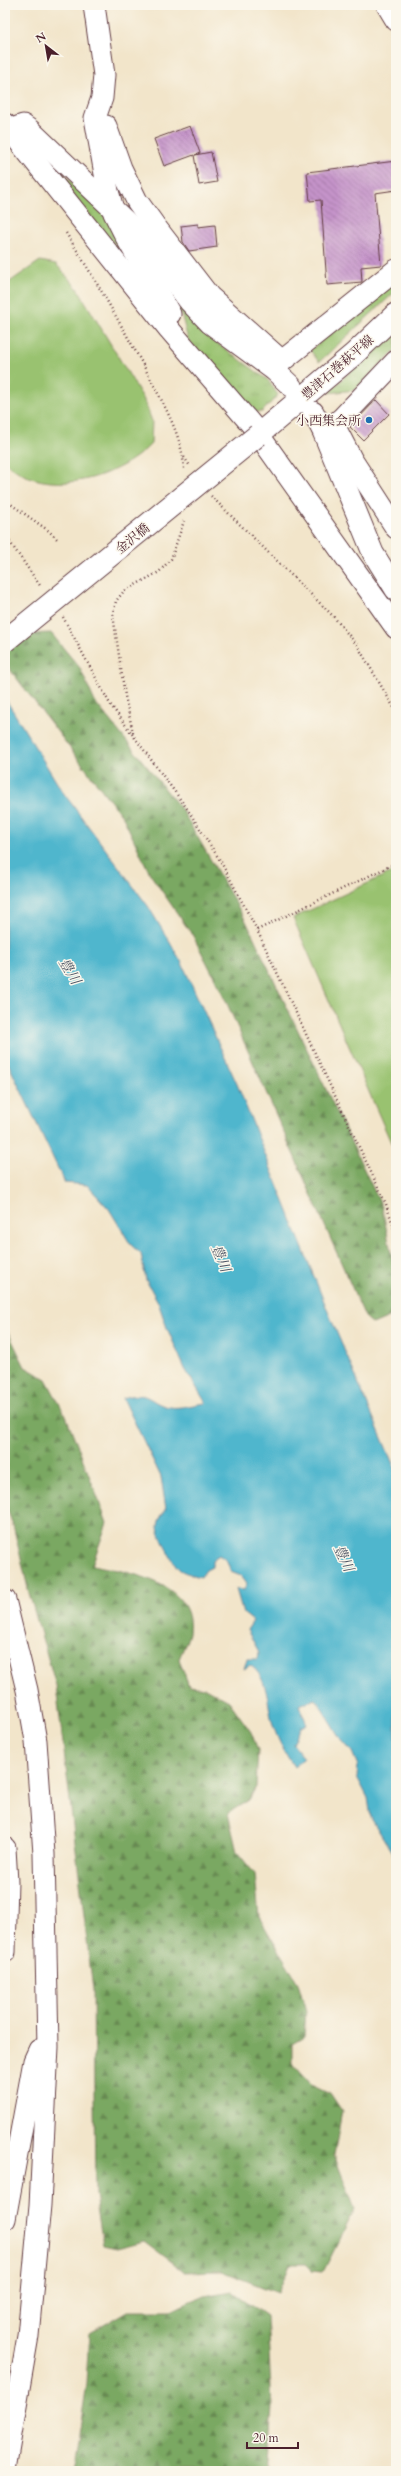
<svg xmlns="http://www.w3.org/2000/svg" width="401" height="2476" font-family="Cardo,'Noto Serif JP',serif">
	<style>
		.grass { fill: url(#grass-tufts); stroke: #72704d }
		.forest { fill: url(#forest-firs); stroke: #626446 }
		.pitch { fill: #99c26f; stroke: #72704d }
		.water { fill: #4fb6cd; stroke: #4c6a7c }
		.building { fill: url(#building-back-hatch) }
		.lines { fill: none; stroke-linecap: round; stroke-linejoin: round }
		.minor-casing { stroke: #633d43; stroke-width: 23 }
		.major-casing { stroke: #633d43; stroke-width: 24 }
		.path { stroke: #633d43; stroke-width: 2.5; stroke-dasharray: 1 3; stroke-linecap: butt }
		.minor { stroke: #fff; stroke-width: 21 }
		.major { stroke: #fff; stroke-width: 22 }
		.major-bridge-casing { stroke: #633d43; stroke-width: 24; stroke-linecap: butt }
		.major-bridge { stroke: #fff; stroke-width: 22 }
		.poi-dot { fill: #1f6fb2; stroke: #fbf7ec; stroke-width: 1.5 }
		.labels { text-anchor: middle; stroke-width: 3; stroke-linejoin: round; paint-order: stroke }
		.street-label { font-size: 13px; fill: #4a1f2b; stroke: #fbf7ec }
		.poi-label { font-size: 13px; fill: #4a1f2b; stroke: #fbf7ec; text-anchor: end }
		.water-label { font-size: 14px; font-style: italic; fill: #4c5464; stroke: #fbf7ec }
	</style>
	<defs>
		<pattern id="grass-tufts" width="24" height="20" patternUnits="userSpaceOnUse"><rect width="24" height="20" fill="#99c26f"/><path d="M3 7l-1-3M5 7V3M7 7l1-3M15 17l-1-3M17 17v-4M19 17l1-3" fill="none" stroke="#85a660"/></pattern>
		<pattern id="forest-firs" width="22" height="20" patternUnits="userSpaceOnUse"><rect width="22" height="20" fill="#7aa862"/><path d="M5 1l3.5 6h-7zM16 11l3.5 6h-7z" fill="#668851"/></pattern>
		<pattern id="building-back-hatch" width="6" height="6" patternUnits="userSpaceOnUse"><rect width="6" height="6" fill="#c493c9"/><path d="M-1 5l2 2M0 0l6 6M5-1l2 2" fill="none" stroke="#a177a3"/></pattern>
	</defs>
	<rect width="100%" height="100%" fill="#fbf7ec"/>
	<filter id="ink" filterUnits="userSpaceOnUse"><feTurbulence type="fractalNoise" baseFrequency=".025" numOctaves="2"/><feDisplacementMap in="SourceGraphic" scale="8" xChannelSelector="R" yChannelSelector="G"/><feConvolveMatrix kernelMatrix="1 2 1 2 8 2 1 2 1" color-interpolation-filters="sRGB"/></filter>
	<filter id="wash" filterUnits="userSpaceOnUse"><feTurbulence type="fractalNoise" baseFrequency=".012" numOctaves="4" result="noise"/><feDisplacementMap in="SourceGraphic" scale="16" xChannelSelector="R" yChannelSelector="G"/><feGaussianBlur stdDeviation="0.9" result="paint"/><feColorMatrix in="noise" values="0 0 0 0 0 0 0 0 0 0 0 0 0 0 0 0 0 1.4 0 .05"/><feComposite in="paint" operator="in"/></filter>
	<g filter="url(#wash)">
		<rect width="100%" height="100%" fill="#f2e5ca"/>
		<g class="grass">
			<polygon points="35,149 40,150 103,214 155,295"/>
			<polygon points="146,263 187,310 198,329 268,380 278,395 262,412 253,412 188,340 182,317"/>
			<polygon points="396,278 396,291 319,362 310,350"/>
			<polygon points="396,327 396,349 355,390 328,393"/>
		</g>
		<g class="forest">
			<polygon points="5,621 23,634 51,633 80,668 95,702 182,810 246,921 382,1207 396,1278 396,1314 373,1324 365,1317 222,992 193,936 150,874 124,819 5,663"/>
			<path d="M5,1326L25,1367L46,1379L66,1416L97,1496L107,1523L92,1565C128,1572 196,1582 189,1633C187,1642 182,1651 179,1659L189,1686L205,1688L229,1701L251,1732L258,1750L256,1787L249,1800L228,1813L237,1852L255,1874L259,1917L298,1983L306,2011L304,2037L292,2044V2063L311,2084L330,2093L342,2111L334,2155L355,2209L323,2272L312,2271L305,2264H290L278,2293L221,2271L185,2272L144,2241L117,2248L103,2245L95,2195L93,1990L56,1686L29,1593L13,1525L5,1504Z"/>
			<polygon points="232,2291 267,2316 272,2407 267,2471 73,2471 87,2384 90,2333 128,2311 170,2311 204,2296"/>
		</g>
		<g class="pitch">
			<path d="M40,261L56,264L77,288L143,398L152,421L151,444C123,474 66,493 26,476C19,473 12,467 5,463V285Z"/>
			<polygon points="396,870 396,1154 293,918"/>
		</g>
		<path class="water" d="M5,698L62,791L148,906L181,961L237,1084L331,1319L396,1471V1859L371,1818L368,1798L357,1777L358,1766L352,1752L340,1738L316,1699L299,1705L307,1724L301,1727L293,1744L304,1758L294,1767C285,1753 278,1741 273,1725C267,1705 269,1678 250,1665L244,1669L247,1659H258L259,1652L247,1630L253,1621L243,1613L236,1589L244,1590L247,1584L241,1576L231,1572L227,1561L219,1555L212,1560V1567L206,1570L201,1577C194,1575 187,1574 180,1570C173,1564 158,1534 158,1526C159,1518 162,1515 166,1509L161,1477L123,1398C151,1389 149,1404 170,1407C179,1409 196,1404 206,1403L185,1369L167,1328L158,1302L146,1280L141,1254L131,1245L109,1209L87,1185L65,1183L5,1057Z"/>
		<g id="blocks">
			<g class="building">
				<polygon points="190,126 200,153 195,155 211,152 217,182 199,185 194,155 164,166 154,139"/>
				<polygon points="396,161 396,190 375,193 381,265 361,267 362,282 327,285 321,200 310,201 307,172"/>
				<polygon points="198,224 198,227 215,225 217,247 189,251 183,242 181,226"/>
				<polygon points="376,400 389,414 363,440 350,427"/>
			</g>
		</g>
	</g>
	<g filter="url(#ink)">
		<use href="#blocks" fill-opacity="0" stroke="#633d43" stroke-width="1"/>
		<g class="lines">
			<defs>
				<g id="minor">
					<polyline points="94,5 104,75 102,98 95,118 108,191 114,213 126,237 170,314"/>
					<polyline points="387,5 396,20"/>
					<polyline points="5,124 169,329 251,424 396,628"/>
					<polyline points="106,126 121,168 137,201 155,226 209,296 282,361"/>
					<polyline points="10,130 23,125 30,130 134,229 190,302 210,323 274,370 291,386"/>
					<polyline points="274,370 282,361 396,270"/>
					<polyline points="313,412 322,429 373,553 396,590"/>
					<polyline points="334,425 352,460 396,528"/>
					<polyline points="322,429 334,425 342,418 396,361"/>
					<polyline points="5,1600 27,1690 36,1741 44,1854 48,2047 40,2205 28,2336 5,2469"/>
					<polyline points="5,1848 7,1882 5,1952"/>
					<polyline points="5,2219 34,2061 39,2050 45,2048"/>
				</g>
				<polyline id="major" points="258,435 354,354 396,314"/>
			</defs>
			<use href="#minor" class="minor-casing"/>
			<use href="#major" class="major-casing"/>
			<g class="path">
				<path d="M66,233C95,279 122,326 148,374C163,404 183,436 184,470"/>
				<polyline points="184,457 190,466"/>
				<polyline points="211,496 333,616 357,645 396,711"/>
				<polyline points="5,500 49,531 59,541"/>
				<polyline points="5,535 41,587"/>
				<polyline points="63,617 110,704 186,807 221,862 257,930 386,1204 396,1234"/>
				<polyline points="133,733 125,696 113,615 116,601 124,591 159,572 171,559 184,521"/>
				<polyline points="257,930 396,863"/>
			</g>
			<use href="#minor" class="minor"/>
			<use href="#major" class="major"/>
			<defs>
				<polyline id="major-bridge" points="5,641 258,435"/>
			</defs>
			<use href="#major-bridge" class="major-bridge-casing"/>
			<use href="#major-bridge" class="major-bridge"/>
		</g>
	</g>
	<circle class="poi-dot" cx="369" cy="420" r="4"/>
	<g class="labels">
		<g class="street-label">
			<text transform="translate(337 367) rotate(-41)" y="5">豊津石巻萩平線</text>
			<text transform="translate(132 538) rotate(-39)" y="5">金沢橋</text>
		</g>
		<g class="poi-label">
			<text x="361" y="425">小西集会所</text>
		</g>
		<g class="water-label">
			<text transform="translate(70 971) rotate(59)" y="5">豊川</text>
			<text transform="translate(221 1258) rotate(67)" y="5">豊川</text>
			<text transform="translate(344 1558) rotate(65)" y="5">豊川</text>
		</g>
	</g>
	<rect width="401" height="2476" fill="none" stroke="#fbf7ec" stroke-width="20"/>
	<g transform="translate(46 46) rotate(329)" stroke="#fbf7ec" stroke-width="3" paint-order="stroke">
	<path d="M0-3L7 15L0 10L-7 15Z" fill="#4a1f2b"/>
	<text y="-6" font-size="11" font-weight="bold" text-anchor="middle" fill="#4a1f2b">N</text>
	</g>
	<path d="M247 2442v6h51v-6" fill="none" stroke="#4a1f2b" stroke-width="2"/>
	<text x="253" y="2442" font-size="12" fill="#4a1f2b" stroke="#fbf7ec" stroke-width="3" paint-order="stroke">20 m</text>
</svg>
